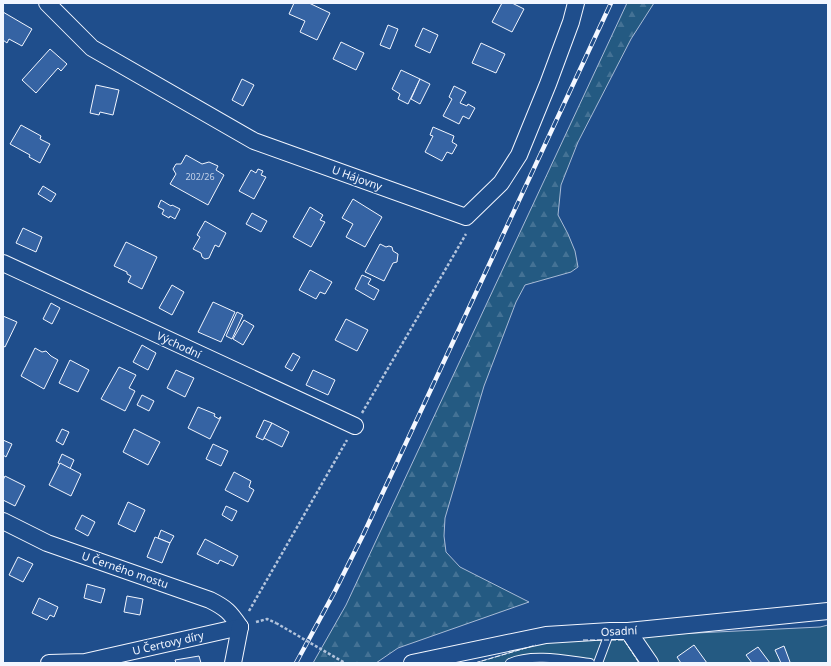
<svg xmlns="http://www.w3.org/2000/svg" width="831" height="666" font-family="'Noto Sans',sans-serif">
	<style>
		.forest { fill: url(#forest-firs); stroke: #a8bbd7 }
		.garden { fill: #245a82; stroke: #a8bbd7 }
		.building { fill: #3563a3; stroke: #f2f6ff }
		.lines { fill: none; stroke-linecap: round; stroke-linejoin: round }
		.service-casing { stroke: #f2f6ff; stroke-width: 10 }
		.minor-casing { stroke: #f2f6ff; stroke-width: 18 }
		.path { stroke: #b3c4dc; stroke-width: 2.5; stroke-dasharray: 3 2; stroke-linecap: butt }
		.service { stroke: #1f4e8c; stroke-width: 8 }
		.minor { stroke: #1f4e8c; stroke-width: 16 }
		.rail-casing { stroke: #f2f6ff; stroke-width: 4.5 }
		.rail { stroke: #1f4e8c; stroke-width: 3; stroke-dasharray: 9; stroke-linecap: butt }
		.path-bridge { stroke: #b3c4dc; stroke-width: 2.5; stroke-dasharray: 3 2; stroke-linecap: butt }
		.fence { stroke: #f2f6ff; stroke-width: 1; stroke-dasharray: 5 2; stroke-linecap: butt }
		.labels { text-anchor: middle; stroke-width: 3; stroke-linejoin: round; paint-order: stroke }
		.number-label { font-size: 9px; fill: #c3d1e8 }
		.street-label { font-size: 11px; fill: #f2f6ff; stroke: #1f4e8c }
	</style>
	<defs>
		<pattern id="forest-firs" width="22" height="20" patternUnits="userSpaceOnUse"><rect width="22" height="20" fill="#245a82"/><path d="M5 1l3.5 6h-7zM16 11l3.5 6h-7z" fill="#447295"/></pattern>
	</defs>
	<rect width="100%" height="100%" fill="#1f4e8c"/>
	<polygon class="forest" points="627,3 654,3 631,39 578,142 561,185 558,215 568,234 575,251 578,267 571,272 525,285 516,302 484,386 445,518 444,536 446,552 460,567 529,602 398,648 376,663 313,663 346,605"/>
	<polygon class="garden" points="828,625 828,663 475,663 552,640 820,627"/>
	<g class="building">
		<polygon points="294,3 309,3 330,13 317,40 300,32 305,21 289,14"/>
		<polygon points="502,3 512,3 524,9 512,32 492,22"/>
		<polygon points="3,12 32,29 22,46 9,39 7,43 3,40"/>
		<polygon points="388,25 398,29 390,49 380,45"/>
		<polygon points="423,28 438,35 430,53 415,46"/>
		<polygon points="341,42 364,53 356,70 333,59"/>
		<polygon points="481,43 505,54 496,73 472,63"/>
		<polygon points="50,49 67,64 61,71 58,68 36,93 22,80"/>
		<polygon points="401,70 420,79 408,104 398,99 400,94 392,89"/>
		<polygon points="242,79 254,85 243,106 232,100"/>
		<polygon points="420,79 430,84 420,104 411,99"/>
		<polygon points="96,85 119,90 113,115 100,112 99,115 90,113"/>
		<polygon points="454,86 466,92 460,103 467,106 468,104 475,108 469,119 463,116 459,124 443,116 452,99 449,97"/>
		<polygon points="21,125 41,136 40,139 50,144 40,163 29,157 30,155 10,144"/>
		<polygon points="433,127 454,136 452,142 457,145 452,154 447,152 442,161 425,152 433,136 430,135"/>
		<polygon points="186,155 202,164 209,162 218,166 216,170 224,175 208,205 170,184 176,174 173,169 176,164 181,164"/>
		<polygon points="258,169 263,171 261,175 266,177 254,199 239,191 251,170 256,173"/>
		<polygon points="43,186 56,194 51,202 38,194"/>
		<polygon points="353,199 382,217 365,247 346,237 353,224 342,218"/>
		<polygon points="161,200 171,206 172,205 180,209 175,219 170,216 169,218 162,214 164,210 158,207"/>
		<polygon points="310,207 323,215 320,220 325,222 311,247 293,237"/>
		<polygon points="252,213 267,221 261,232 246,224"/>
		<polygon points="205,221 226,233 219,247 215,245 209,258 205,259 202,257 201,253 193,249 200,237 197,235"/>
		<polygon points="23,228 42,237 36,252 16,243"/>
		<polygon points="126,242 157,257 142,289 128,282 131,276 127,274 127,272 114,266"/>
		<polygon points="380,244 386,247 389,246 392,247 393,251 398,254 397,262 393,263 384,281 365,272"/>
		<polygon points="310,270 332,282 325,294 320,292 316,299 299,290"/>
		<polygon points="362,275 371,279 368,284 379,290 374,300 355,289"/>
		<polygon points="172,285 184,292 172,315 159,308"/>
		<polygon points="213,302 235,312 221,342 198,332"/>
		<polygon points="51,303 60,308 52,324 43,319"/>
		<polygon points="237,312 243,315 232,339 226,336"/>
		<polygon points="3,316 17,322 5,347 3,346"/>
		<polygon points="346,319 368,330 357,351 335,340"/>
		<polygon points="244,320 254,326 243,345 233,339"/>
		<polygon points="142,345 156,353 148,370 133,362"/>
		<polygon points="35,348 42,352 46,351 51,356 58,360 44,389 21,376"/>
		<polygon points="293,353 300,357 292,371 285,367"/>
		<polygon points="70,360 89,370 78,392 59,383"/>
		<polygon points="119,367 136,375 129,388 135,391 125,411 101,399"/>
		<polygon points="176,370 194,378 185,397 167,388"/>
		<polygon points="313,370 335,380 328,395 306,385"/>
		<polygon points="142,395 154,401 149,411 137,405"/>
		<polygon points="198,407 215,414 214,416 219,419 220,417 221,417 210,439 188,428"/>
		<polygon points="264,420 272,423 263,440 256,437"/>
		<polygon points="272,423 289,432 282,447 264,438"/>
		<polygon points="62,429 69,432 63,445 56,441"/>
		<polygon points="134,429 160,442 148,465 123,452"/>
		<polygon points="3,440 12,444 6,457 3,455"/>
		<polygon points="213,444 228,451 221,466 206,459"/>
		<polygon points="62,454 74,460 70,469 58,463"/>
		<polygon points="60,463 81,474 71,496 49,485"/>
		<polygon points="234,472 251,481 249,487 254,490 248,502 225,490"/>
		<polygon points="5,476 25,486 15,506 3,500 3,480"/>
		<polygon points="128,502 145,510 135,532 118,524"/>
		<polygon points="226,506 237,511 232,521 222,515"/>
		<polygon points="82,515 95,522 88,536 75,529"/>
		<polygon points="161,530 174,536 170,543 158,538"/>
		<polygon points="155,537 170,543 162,563 147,557"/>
		<polygon points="205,539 238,556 233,566 220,560 218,564 197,554"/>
		<polygon points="18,557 33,564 23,582 9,575"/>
		<polygon points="87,584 105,589 101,603 84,598"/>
		<polygon points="127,596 143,599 140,615 124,612"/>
		<polygon points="39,598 58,607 54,617 50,615 47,620 32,613"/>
		<polygon points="694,645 707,663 681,663 677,657"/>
		<polygon points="784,646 790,662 788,663 781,663 775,650"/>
		<polygon points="758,647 770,663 752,663 746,655"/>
		<polygon points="199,656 201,663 176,663 175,660"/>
	</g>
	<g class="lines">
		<defs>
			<g id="service">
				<path d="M510,663C532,653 566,660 590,663"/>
				<polyline points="598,663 610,631"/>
			</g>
			<g id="minor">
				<polyline points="47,3 92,48 254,141 466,217 501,183 519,155 548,84 571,22 576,3"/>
				<polyline points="3,263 355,426"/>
				<path d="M3,521L47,543L210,600C226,608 230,612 240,627"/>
				<polyline points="628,631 650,663"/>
				<polyline points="49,663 85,662 240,627"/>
				<polyline points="233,663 240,627"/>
				<polyline points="412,663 546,635 610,631 628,631 828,611"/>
			</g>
		</defs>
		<use href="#service" class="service-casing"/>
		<use href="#minor" class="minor-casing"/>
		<g class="path">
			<polyline points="362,413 466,234"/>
			<polyline points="249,611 347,440"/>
			<polyline points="256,622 267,619 276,623"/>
		</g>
		<use href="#service" class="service"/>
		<use href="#minor" class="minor"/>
		<defs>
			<polyline id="rail" points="296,663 334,593 364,533 611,3"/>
		</defs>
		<use href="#rail" class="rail-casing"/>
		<use href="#rail" class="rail"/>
		<polyline class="path-bridge" points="276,623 345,663"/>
		<g class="fence">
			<polyline points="583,640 624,640 639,663"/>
			<polyline points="475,663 536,645"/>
		</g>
	</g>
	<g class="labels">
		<g class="number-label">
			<text x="200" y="180">202/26</text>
		</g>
		<g class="street-label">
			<text transform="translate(357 178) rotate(20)" y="4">U Hájovny</text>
			<text transform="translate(179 345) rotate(25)" y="4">Východní</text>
			<text transform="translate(125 570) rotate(19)" y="4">U Černého mostu</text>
			<text transform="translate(619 631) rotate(-3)" y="4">Osadní</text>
			<text transform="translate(168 643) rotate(-13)" y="4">U Čertovy díry</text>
		</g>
	</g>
	<rect width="831" height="666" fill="none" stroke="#f2f6ff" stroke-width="8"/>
</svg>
